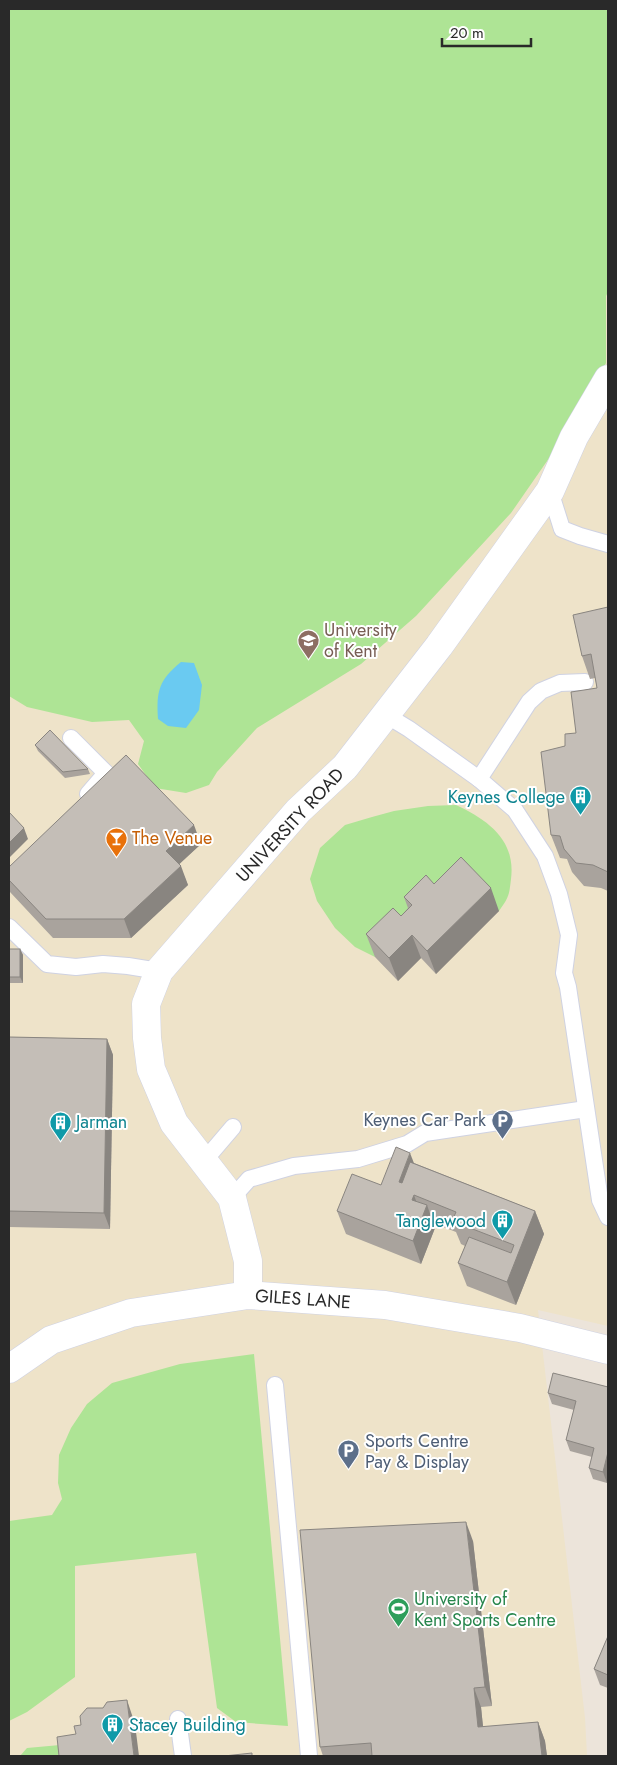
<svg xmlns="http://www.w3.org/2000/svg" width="617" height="1765" font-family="Jost,sans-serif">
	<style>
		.education { fill: #eee3c9 }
		.green { fill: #aee495 }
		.water { fill: #6acaf1 }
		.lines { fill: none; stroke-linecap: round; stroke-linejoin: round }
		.service-casing { stroke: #cfd2e2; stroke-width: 18 }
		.minor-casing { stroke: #cfd2e2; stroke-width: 29 }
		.service { stroke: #fff; stroke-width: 16 }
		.minor { stroke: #fff; stroke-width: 28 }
		.wall { fill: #a9a39d }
		.shaded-wall { fill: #898580 }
		.building { fill: #c4beb7; stroke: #898580 }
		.labels { text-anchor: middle; stroke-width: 4; stroke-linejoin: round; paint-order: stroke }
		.education-label { font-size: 18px; fill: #785e54; stroke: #fff; text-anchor: start }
		.culture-label { font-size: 18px; fill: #0d838f; stroke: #fff; text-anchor: end }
		.street-label { font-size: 18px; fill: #292929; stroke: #fff }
		.food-label { font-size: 18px; fill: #c56008; stroke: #fff; text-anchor: start }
		.service-label { font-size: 18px; fill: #4e5e75; stroke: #fff; text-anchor: end }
		.leisure-label { font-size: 18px; fill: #27864d; stroke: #fff; text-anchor: start }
	</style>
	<rect width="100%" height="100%" fill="#ece4da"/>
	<polygon class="education" points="9,9 608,9 608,1326 538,1310 585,1718 587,1756 9,1756"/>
	<g class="green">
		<polygon points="9,9 608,9 608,292 606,296 606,363 563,438 511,513 416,616 361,664 257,728 217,772 209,785 186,793 155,788 138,764 144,741 129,720 92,722 27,707 9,696"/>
		<path d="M456,805C488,820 516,840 511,879C509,896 509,897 499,911L375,957L355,947L335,928L317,901L310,879L320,848L345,825L372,817L394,811L428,806Z"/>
		<polygon points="254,1354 288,1726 236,1722 217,1708 196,1553 75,1566 75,1677 27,1712 9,1721 9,1521 52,1515 62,1499 58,1483 59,1455 71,1428 87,1404 112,1383 180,1364"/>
		<polygon points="71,1744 73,1750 54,1756 20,1756 27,1748"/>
	</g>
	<path class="water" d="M181,662L194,663L202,685L199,710L186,728L168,726L158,719C156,691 159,680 181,662Z"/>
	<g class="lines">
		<defs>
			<g id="service">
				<polyline points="550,491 562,529 580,536 608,544"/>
				<polyline points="386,715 409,729 479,779 515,810 545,856 559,894 569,935 564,973 568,987 600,1200 608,1217"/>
				<polyline points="71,738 106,773 88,794"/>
				<polyline points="479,779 529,702 541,691 560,683 585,682"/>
				<polyline points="9,927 47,964 76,967 103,964 128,966 159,971"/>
				<polyline points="204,1161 233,1127"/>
				<polyline points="232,1198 249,1179 294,1166 358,1159 407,1144 425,1133 586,1109"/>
				<polyline points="275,1385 309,1756"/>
				<polyline points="178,1719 183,1756"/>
			</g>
			<g id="minor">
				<polyline points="248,1295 248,1261 232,1198 174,1123 151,1069 147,1038 146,1004 159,971 298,811 345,767 439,646 550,491 574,437 608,379"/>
				<polyline points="9,1369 51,1340 131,1313 248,1295 385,1305 520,1328 608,1350"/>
			</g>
		</defs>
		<use href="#service" class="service-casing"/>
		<use href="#minor" class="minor-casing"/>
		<use href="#service" class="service"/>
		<use href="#minor" class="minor"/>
	</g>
	<g class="wall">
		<polygon points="608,607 608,891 601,888 584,886 572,872 567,859 560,858 551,835 565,746 576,733 597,688 595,678 590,679 582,656"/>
		<polygon points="35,745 88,769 90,774 65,778 38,751"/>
		<polygon points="201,844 179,864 188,885 131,938 53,938 10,892 9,890 9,867"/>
		<polygon points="434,884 499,911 436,974 421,958 398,981 375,957 366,934 401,916 408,908 404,897"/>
		<polygon points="9,949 20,949 23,955 23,983 9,983"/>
		<polygon points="9,1037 107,1039 113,1055 110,1229 9,1227"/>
		<polygon points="414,1163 535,1211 544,1234 516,1305 467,1286 458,1263 465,1246 461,1244 456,1232 433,1223 435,1228 421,1264 346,1234 337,1211 381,1185"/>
		<polygon points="608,1387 608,1479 607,1483 593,1479 589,1468 592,1457 570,1451 566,1440 574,1410 552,1404 548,1393"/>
		<polygon points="473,1541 492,1706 481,1707 483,1727 538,1722 545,1741 547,1756 323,1756 320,1747"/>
		<polygon points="608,1636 608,1688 600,1685 594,1669"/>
	</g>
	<g class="shaded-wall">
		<polygon points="194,825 201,844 173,870 166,851"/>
		<polygon points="24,828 28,839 9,858 9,843"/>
		<polygon points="181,866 188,885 131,938 124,919"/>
		<polygon points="491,888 499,911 436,974 427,951"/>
		<polygon points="412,935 421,958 398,981 389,958"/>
		<polygon points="20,949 23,955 23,983 20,977"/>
		<polygon points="107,1039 113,1055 110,1229 104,1213"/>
		<polygon points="410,1153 419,1176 407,1205 399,1182"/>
		<polygon points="414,1195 422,1218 427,1205 435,1228 421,1264 413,1241 412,1200"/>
		<polygon points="535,1211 544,1234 516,1305 507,1282"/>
		<polygon points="608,1452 608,1479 607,1483 603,1472"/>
		<polygon points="466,1522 473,1541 492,1706 485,1687"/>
		<polygon points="474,1688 481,1707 485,1746 478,1727"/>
		<polygon points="127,1700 135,1724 139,1756 134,1756"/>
		<polygon points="538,1722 545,1741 547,1756 542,1756"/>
	</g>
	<g class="building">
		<polygon points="608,607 608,872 593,865 576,863 564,849 560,836 551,835 541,752 565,746 565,734 576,733 571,692 597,688 591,654 582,656 573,615"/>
		<polygon points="50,730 88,769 63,772 35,745"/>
		<polygon points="126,755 194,825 166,851 181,866 124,919 46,919 9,880 9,867"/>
		<polygon points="9,812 24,828 9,843"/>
		<polygon points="461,857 491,888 427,951 412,935 389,958 366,934 393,908 401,916 412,905 404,897 426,875 434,884"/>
		<rect x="9" y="949" width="11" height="28"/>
		<polygon points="9,1037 107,1039 104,1213 9,1211"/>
		<polygon points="396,1147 410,1153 399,1182 402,1183 410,1162 535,1211 507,1282 458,1263 469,1237 511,1253 514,1245 452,1221 456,1212 414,1195 412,1200 427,1205 413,1241 337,1211 352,1174 381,1185"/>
		<polygon points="553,1373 608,1387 608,1452 603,1472 589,1468 594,1448 566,1440 576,1401 548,1393"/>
		<polygon points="466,1522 485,1687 474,1688 478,1727 538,1722 542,1756 372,1756 371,1743 320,1747 300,1530"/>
		<polygon points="608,1636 608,1675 594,1669"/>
		<polygon points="127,1700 134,1756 59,1756 57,1737 76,1734 74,1726 81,1725 80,1716 87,1708 103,1708 107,1702"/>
		<polygon points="252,1753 252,1756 224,1756"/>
	</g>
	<defs>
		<symbol id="university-pin" viewBox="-11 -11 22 30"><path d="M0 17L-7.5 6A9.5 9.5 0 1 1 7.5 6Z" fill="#8d6e63" stroke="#fff"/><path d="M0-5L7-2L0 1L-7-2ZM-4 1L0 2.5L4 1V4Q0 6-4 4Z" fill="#fff"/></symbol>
		<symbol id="building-pin" viewBox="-11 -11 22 30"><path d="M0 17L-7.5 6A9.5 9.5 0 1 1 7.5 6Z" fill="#0f9aa8" stroke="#fff"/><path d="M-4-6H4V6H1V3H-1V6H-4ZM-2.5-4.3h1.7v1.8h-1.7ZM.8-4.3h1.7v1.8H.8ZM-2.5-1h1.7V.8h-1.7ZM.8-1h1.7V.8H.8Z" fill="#fff"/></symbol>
		<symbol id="bar-pin" viewBox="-11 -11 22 30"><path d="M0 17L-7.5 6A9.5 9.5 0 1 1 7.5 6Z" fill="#e8710a" stroke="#fff"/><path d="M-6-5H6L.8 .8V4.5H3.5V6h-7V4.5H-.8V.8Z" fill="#fff"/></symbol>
		<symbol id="parking-pin" viewBox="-11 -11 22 30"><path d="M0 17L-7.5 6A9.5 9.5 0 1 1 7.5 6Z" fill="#5c6f8a" stroke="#fff"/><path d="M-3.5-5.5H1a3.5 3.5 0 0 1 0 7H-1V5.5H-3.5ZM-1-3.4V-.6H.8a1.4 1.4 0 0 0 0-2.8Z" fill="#fff"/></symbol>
		<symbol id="stadium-pin" viewBox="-11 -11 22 30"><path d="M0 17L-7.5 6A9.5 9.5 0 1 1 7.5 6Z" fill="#2e9e5b" stroke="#fff"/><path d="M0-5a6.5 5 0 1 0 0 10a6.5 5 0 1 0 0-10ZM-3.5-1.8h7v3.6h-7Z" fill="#fff"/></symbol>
	</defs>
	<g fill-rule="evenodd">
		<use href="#university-pin" x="296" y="628" width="25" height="34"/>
		<use href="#building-pin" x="568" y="784" width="25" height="34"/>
		<use href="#bar-pin" x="104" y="826" width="25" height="34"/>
		<use href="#parking-pin" x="490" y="1108" width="25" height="34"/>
		<use href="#building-pin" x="48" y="1110" width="25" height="34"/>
		<use href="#building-pin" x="490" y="1208" width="25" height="34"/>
		<use href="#parking-pin" x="336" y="1438" width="25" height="34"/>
		<use href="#stadium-pin" x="386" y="1596" width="25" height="34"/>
		<use href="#building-pin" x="100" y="1712" width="25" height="34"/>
	</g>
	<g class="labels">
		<g class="education-label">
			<text x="324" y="636">University<tspan x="324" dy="21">of Kent</tspan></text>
		</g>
		<g class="culture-label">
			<text x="565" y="803">Keynes College</text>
			<text x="76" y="1128" text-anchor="start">Jarman</text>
			<text x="486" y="1227">Tanglewood</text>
			<text x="129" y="1731" text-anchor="start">Stacey Building</text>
		</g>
		<g class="street-label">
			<text transform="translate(290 825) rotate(-47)" y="6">UNIVERSITY ROAD</text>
			<text transform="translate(303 1299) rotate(4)" y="6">GILES LANE</text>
		</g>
		<g class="food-label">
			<text x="132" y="844">The Venue</text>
		</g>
		<g class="service-label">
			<text x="486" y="1126">Keynes Car Park</text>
			<text x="365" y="1447" text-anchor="start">Sports Centre<tspan x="365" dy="21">Pay &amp; Display</tspan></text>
		</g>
		<g class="leisure-label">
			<text x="414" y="1605">University of<tspan x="414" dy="21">Kent Sports Centre</tspan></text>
		</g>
	</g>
	<rect width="617" height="1765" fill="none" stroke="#292929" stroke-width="20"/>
	<path d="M442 38v8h89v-8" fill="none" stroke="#292929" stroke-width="2.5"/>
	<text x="450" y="38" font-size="15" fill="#292929" stroke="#ffffff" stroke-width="4" paint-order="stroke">20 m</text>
</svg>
